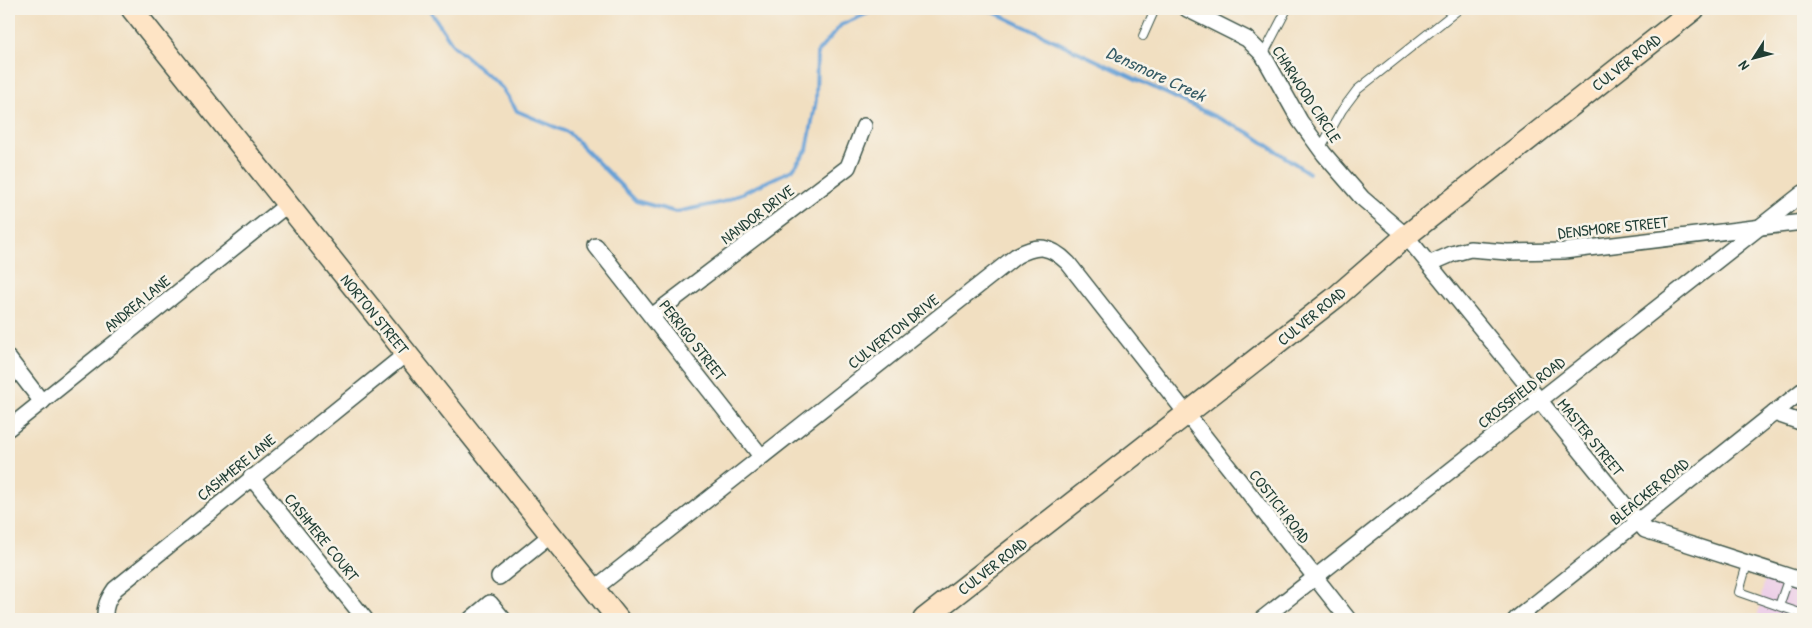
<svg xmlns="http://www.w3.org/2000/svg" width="1812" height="628" font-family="'Patrick Hand',sans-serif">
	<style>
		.built { fill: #edd0e8 }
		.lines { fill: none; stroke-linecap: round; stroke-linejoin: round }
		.stream { stroke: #67a1d6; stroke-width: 4 }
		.service-casing { stroke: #3e5549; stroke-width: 10 }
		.minor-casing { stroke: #3e5549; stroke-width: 18 }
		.secondary-casing { stroke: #3e5549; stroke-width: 24 }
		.service { stroke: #fff; stroke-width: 8 }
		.minor { stroke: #fff; stroke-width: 15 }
		.secondary { stroke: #fee4c5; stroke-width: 21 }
		.labels { text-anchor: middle; stroke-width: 5; stroke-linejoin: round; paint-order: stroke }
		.street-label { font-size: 16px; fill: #1f3d34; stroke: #f7f3e8 }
		.water-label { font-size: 18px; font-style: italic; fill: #355b65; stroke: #f7f3e8 }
	</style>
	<rect width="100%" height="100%" fill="#f7f3e8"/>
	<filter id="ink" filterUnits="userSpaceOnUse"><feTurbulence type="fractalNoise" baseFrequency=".02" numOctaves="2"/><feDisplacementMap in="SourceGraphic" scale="10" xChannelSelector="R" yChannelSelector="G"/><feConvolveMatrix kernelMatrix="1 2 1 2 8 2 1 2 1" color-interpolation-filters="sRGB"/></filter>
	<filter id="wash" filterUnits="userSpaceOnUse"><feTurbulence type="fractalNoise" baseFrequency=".0096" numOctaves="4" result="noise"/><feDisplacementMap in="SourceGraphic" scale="20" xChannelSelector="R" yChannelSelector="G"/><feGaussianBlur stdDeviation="1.12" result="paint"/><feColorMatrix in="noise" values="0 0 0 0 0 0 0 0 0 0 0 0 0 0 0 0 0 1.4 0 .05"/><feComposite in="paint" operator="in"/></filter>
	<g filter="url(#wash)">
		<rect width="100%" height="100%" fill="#f1dfc1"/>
		<polygon class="built" points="1765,577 1803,589 1803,619 1757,619"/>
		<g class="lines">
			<g class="stream">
				<polyline points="429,9 453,45 502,88 517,111 569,133 636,201 676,212 723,202 792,170 807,150 816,100 817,53 841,25 878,9"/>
				<polyline points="987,9 1248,132 1309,173"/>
				<polyline points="9,10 11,9"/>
			</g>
		</g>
	</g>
	<g filter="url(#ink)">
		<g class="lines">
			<defs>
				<g id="service">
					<polyline points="1143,36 1155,9"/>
					<polyline points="1263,55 1287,9"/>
					<polyline points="1320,149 1342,110 1357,90 1459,9"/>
					<polyline points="1747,564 1739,592 1779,606"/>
					<polyline points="1789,577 1779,606 1803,614"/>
				</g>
				<g id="minor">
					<polyline points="1187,9 1247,39 1263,55 1300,121 1324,154 1362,198 1406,236 1645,530 1803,581"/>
					<polyline points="596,246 761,456"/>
					<polyline points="1429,264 1452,254 1470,249 1507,252 1564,251 1803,222"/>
					<polyline points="652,316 848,167 864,126"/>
					<polyline points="9,359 42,402"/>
					<polyline points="1774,413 1803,423"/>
					<polyline points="9,428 288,204"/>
					<polyline points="251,477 365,619"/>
					<polyline points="499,577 551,535"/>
					<path d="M594,589L1016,256C1038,244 1050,245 1068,263L1348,619"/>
					<path d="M105,619C104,607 108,599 115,589L407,353"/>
					<polyline points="471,619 490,603 503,619"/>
					<polyline points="1262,619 1803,193"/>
					<polyline points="1516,619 1803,390"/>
				</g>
				<g id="secondary">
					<polyline points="132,9 618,619"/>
					<polyline points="924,619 1336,297 1406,236 1694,9"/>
				</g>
			</defs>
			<use href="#service" class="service-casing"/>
			<use href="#minor" class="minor-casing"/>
			<use href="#secondary" class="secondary-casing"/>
			<use href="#service" class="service"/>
			<use href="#minor" class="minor"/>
			<use href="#secondary" class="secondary"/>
		</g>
	</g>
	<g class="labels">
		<g class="street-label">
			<text transform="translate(1626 62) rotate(-38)" y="6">CULVER ROAD</text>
			<text transform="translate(1307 94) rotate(57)" y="6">CHARWOOD CIRCLE</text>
			<text transform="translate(757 214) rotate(-37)" y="6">NANDOR DRIVE</text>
			<text transform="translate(1613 227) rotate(-6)" y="6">DENSMORE STREET</text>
			<text transform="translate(137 303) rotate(-39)" y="6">ANDREA LANE</text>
			<text transform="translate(375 314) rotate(51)" y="6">NORTON STREET</text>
			<text transform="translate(1311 316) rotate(-39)" y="6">CULVER ROAD</text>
			<text transform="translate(893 331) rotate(-38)" y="6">CULVERTON DRIVE</text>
			<text transform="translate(693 340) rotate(52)" y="6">PERRIGO STREET</text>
			<text transform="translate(1521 392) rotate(-38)" y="6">CROSSFIELD ROAD</text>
			<text transform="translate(1591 437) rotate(51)" y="6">MASTER STREET</text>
			<text transform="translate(236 467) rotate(-39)" y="6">CASHMERE LANE</text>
			<text transform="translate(1649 491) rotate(-39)" y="6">BLEACKER ROAD</text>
			<text transform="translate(1280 506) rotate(52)" y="6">COSTICH ROAD</text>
			<text transform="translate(322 537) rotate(51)" y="6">CASHMERE COURT</text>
			<text transform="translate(992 566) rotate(-38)" y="6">CULVER ROAD</text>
		</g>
		<g class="water-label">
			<text transform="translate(1156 74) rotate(25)" y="6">Densmore Creek</text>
		</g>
	</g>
	<rect width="1812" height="628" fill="none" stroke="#f7f3e8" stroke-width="30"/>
	<g transform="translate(1754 58) rotate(234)" stroke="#f7f3e8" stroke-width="4" paint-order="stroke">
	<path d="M0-4L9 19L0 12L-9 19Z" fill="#1f3d34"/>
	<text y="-8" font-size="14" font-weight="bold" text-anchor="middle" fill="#1f3d34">N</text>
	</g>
</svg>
